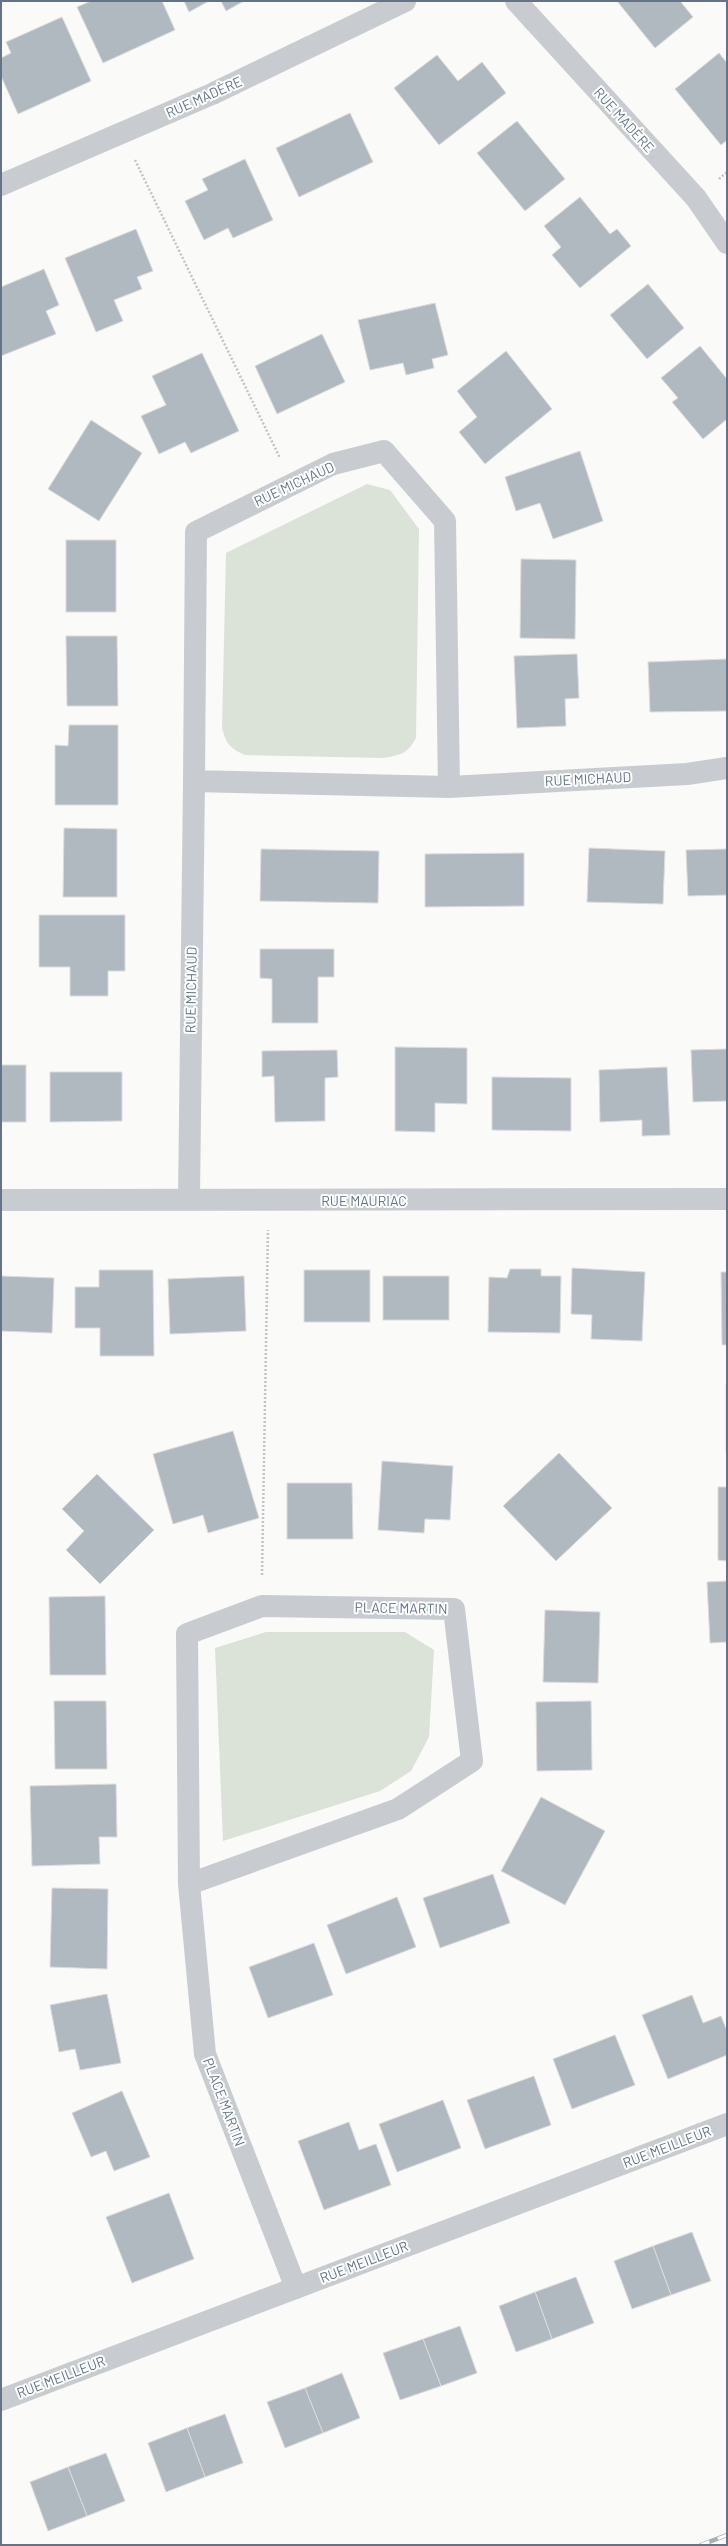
<svg xmlns="http://www.w3.org/2000/svg" width="728" height="2546" font-family="Barlow,sans-serif">
	<style>
		.green { fill: #dbe2d8 }
		.building { fill: #b0b8c0; stroke: #dcdcda }
		.lines { fill: none; stroke-linecap: round; stroke-linejoin: round }
		.path { stroke: #c1c4c6; stroke-width: 2.5; stroke-dasharray: 2 2; stroke-linecap: butt }
		.street { stroke: #c8ccd0; stroke-width: 22 }
		.rail-casing { stroke: #a7aeb5; stroke-width: 4.5 }
		.rail { stroke: #fff; stroke-width: 3; stroke-dasharray: 9; stroke-linecap: butt }
		.labels { text-anchor: middle; stroke-width: 4; stroke-linejoin: round; paint-order: stroke }
		.street-label { font-size: 14px; fill: #627486; stroke: #fff }
	</style>
	<rect width="100%" height="100%" fill="#fafaf8"/>
	<g class="green">
		<path d="M367,484L390,490L419,529L416,738C407,754 401,755 383,758L245,755C231,749 226,744 222,728L226,553Z"/>
		<polygon points="266,1632 405,1632 434,1650 429,1737 411,1771 380,1791 223,1841 215,1648"/>
	</g>
	<g class="building">
		<polygon points="91,1 162,1 175,30 103,63 77,7"/>
		<polygon points="184,1 209,1 189,12"/>
		<polygon points="221,1 244,1 226,11"/>
		<polygon points="617,1 680,1 693,17 655,48"/>
		<polygon points="62,17 91,81 18,114 1,76 1,58 11,53 6,42"/>
		<polygon points="719,53 727,63 727,140 721,145 675,89"/>
		<polygon points="437,55 458,81 482,62 506,93 439,145 394,88"/>
		<polygon points="350,113 373,162 299,197 276,148"/>
		<polygon points="517,121 565,179 525,211 477,153"/>
		<polygon points="245,159 273,220 233,238 228,228 204,240 185,201 208,190 202,179"/>
		<polygon points="580,197 610,234 617,229 631,246 580,288 552,255 561,247 544,226"/>
		<polygon points="136,229 153,271 137,277 142,289 114,300 123,321 96,332 65,258"/>
		<polygon points="44,269 59,305 46,311 56,334 1,356 1,287"/>
		<polygon points="648,284 684,328 647,359 610,315"/>
		<polygon points="435,303 448,355 432,359 434,368 406,375 403,363 370,370 358,320"/>
		<polygon points="322,334 345,382 277,414 255,366"/>
		<polygon points="700,346 727,379 727,419 703,439 672,402 678,398 661,378"/>
		<polygon points="506,351 552,409 485,464 459,432 477,417 457,391"/>
		<polygon points="202,353 239,431 191,453 185,442 159,454 141,416 166,405 152,376"/>
		<polygon points="91,420 142,453 99,521 48,489"/>
		<polygon points="580,451 603,521 553,539 540,503 516,511 505,477"/>
		<rect x="66" y="540" width="50" height="72"/>
		<polygon points="521,559 576,560 575,639 520,638"/>
		<polygon points="66,636 117,636 118,706 67,706"/>
		<polygon points="577,654 579,698 565,699 566,726 517,728 514,656"/>
		<polygon points="727,659 727,711 650,712 648,662"/>
		<polygon points="69,725 118,725 118,805 55,805 55,745 68,746"/>
		<polygon points="64,828 117,829 117,897 63,897"/>
		<polygon points="589,848 665,851 663,904 587,902"/>
		<polygon points="261,849 379,851 378,903 260,901"/>
		<polygon points="727,849 727,895 688,896 686,850"/>
		<polygon points="524,853 524,906 425,907 425,854"/>
		<polygon points="39,915 125,915 125,971 108,971 108,996 70,996 70,967 39,967"/>
		<polygon points="260,949 334,949 334,977 318,977 318,1023 272,1023 272,979 260,978"/>
		<polygon points="395,1047 467,1048 467,1104 435,1103 435,1132 395,1131"/>
		<polygon points="727,1049 727,1101 693,1102 691,1050"/>
		<polygon points="337,1050 338,1077 325,1078 325,1121 275,1122 274,1076 262,1077 262,1051"/>
		<rect x="1" y="1065" width="25" height="57"/>
		<polygon points="667,1067 670,1135 642,1136 642,1120 600,1122 599,1070"/>
		<polygon points="50,1072 122,1072 122,1121 50,1122"/>
		<polygon points="492,1077 571,1078 571,1131 492,1130"/>
		<polygon points="572,1268 645,1272 642,1341 591,1339 592,1315 571,1314"/>
		<polygon points="510,1269 541,1269 541,1276 561,1276 560,1333 488,1332 489,1277 507,1278"/>
		<polygon points="99,1270 153,1270 154,1356 100,1356 100,1328 75,1328 75,1287 99,1287"/>
		<rect x="304" y="1270" width="66" height="52"/>
		<polygon points="721,1272 727,1272 727,1345 722,1345"/>
		<polygon points="1,1276 54,1278 52,1333 1,1331"/>
		<polygon points="244,1276 246,1331 170,1334 168,1279"/>
		<rect x="383" y="1276" width="66" height="44"/>
		<rect x="726" y="1384" width="1" height="68"/>
		<polygon points="233,1431 259,1518 208,1533 203,1515 173,1524 153,1454"/>
		<polygon points="559,1453 612,1508 556,1561 503,1506"/>
		<polygon points="382,1461 453,1466 450,1520 425,1519 424,1533 378,1530"/>
		<polygon points="97,1474 154,1530 100,1584 66,1550 84,1531 62,1509"/>
		<polygon points="287,1483 352,1483 353,1539 287,1539"/>
		<polygon points="718,1487 727,1487 727,1561 718,1560"/>
		<polygon points="727,1581 727,1642 710,1643 707,1582"/>
		<polygon points="105,1596 106,1675 50,1675 49,1597"/>
		<polygon points="545,1610 600,1612 598,1683 543,1682"/>
		<polygon points="54,1701 106,1701 107,1769 55,1769"/>
		<polygon points="591,1701 592,1770 537,1771 536,1702"/>
		<polygon points="116,1784 117,1837 99,1837 100,1864 32,1866 30,1786"/>
		<polygon points="541,1797 605,1831 565,1905 501,1871"/>
		<polygon points="493,1874 510,1923 440,1948 423,1898"/>
		<polygon points="52,1888 108,1889 107,1969 50,1967"/>
		<polygon points="397,1897 416,1947 346,1974 327,1925"/>
		<polygon points="314,1943 333,1995 268,2018 249,1967"/>
		<polygon points="107,1994 121,2063 80,2070 75,2049 59,2052 50,2005"/>
		<polygon points="692,1995 703,2023 721,2016 727,2031 727,2055 668,2079 642,2015"/>
		<polygon points="615,2035 635,2085 572,2109 553,2059"/>
		<polygon points="534,2076 551,2125 485,2149 467,2100"/>
		<polygon points="122,2091 150,2157 114,2171 106,2151 91,2157 72,2113"/>
		<polygon points="443,2100 461,2148 397,2172 379,2124"/>
		<polygon points="349,2122 359,2150 376,2144 391,2185 324,2210 298,2141"/>
		<polygon points="169,2193 194,2259 132,2283 106,2217"/>
		<polygon points="692,2232 711,2281 671,2295 653,2246"/>
		<polygon points="653,2246 671,2295 632,2309 614,2261"/>
		<polygon points="576,2277 594,2323 552,2339 535,2292"/>
		<polygon points="535,2292 552,2339 516,2352 499,2306"/>
		<polygon points="460,2326 477,2373 441,2386 423,2339"/>
		<polygon points="423,2339 441,2386 400,2400 383,2353"/>
		<polygon points="342,2373 360,2418 323,2433 305,2388"/>
		<polygon points="305,2388 323,2433 285,2448 267,2402"/>
		<polygon points="225,2414 243,2463 205,2477 187,2428"/>
		<polygon points="187,2428 205,2477 166,2492 148,2443"/>
		<polygon points="106,2453 125,2501 87,2516 68,2467"/>
		<polygon points="68,2467 87,2516 48,2531 30,2482"/>
	</g>
	<g class="lines">
		<g class="path">
			<polyline points="135,160 280,458"/>
			<polyline points="719,179 727,172"/>
			<polyline points="262,1575 268,1230"/>
		</g>
		<g class="street">
			<polyline points="516,1 696,198 727,243"/>
			<polyline points="1,185 212,94 405,1"/>
			<polyline points="449,787 445,521 384,451 333,464 196,532 194,781 449,787 687,774 727,768"/>
			<polyline points="189,1199 194,781"/>
			<polyline points="1,1200 727,1199"/>
			<polyline points="189,1884 398,1809 472,1761 454,1609 262,1606 187,1634 189,1884 205,2054 296,2288"/>
			<polyline points="1,2400 727,2124"/>
		</g>
		<defs>
			<polyline id="rail" points="701,2545 727,2535"/>
		</defs>
		<use href="#rail" class="rail-casing"/>
		<use href="#rail" class="rail"/>
	</g>
	<g class="labels">
		<g class="street-label">
			<text transform="translate(204 97) rotate(-24)" y="5">RUE MADÈRE</text>
			<text transform="translate(624 120) rotate(48)" y="5">RUE MADÈRE</text>
			<text transform="translate(294 484) rotate(-25)" y="5">RUE MICHAUD</text>
			<text transform="translate(588 779) rotate(-3)" y="5">RUE MICHAUD</text>
			<text transform="translate(191 990) rotate(-89)" y="5">RUE MICHAUD</text>
			<text x="364" y="1206">RUE MAURIAC</text>
			<text transform="translate(401 1608) rotate(1)" y="5">PLACE MARTIN</text>
			<text transform="translate(224 2102) rotate(69)" y="5">PLACE MARTIN</text>
			<text transform="translate(667 2147) rotate(-21)" y="5">RUE MEILLEUR</text>
			<text transform="translate(364 2262) rotate(-21)" y="5">RUE MEILLEUR</text>
			<text transform="translate(61 2377) rotate(-21)" y="5">RUE MEILLEUR</text>
		</g>
	</g>
	<rect width="728" height="2546" fill="none" stroke="#627486" stroke-width="4"/>
</svg>
